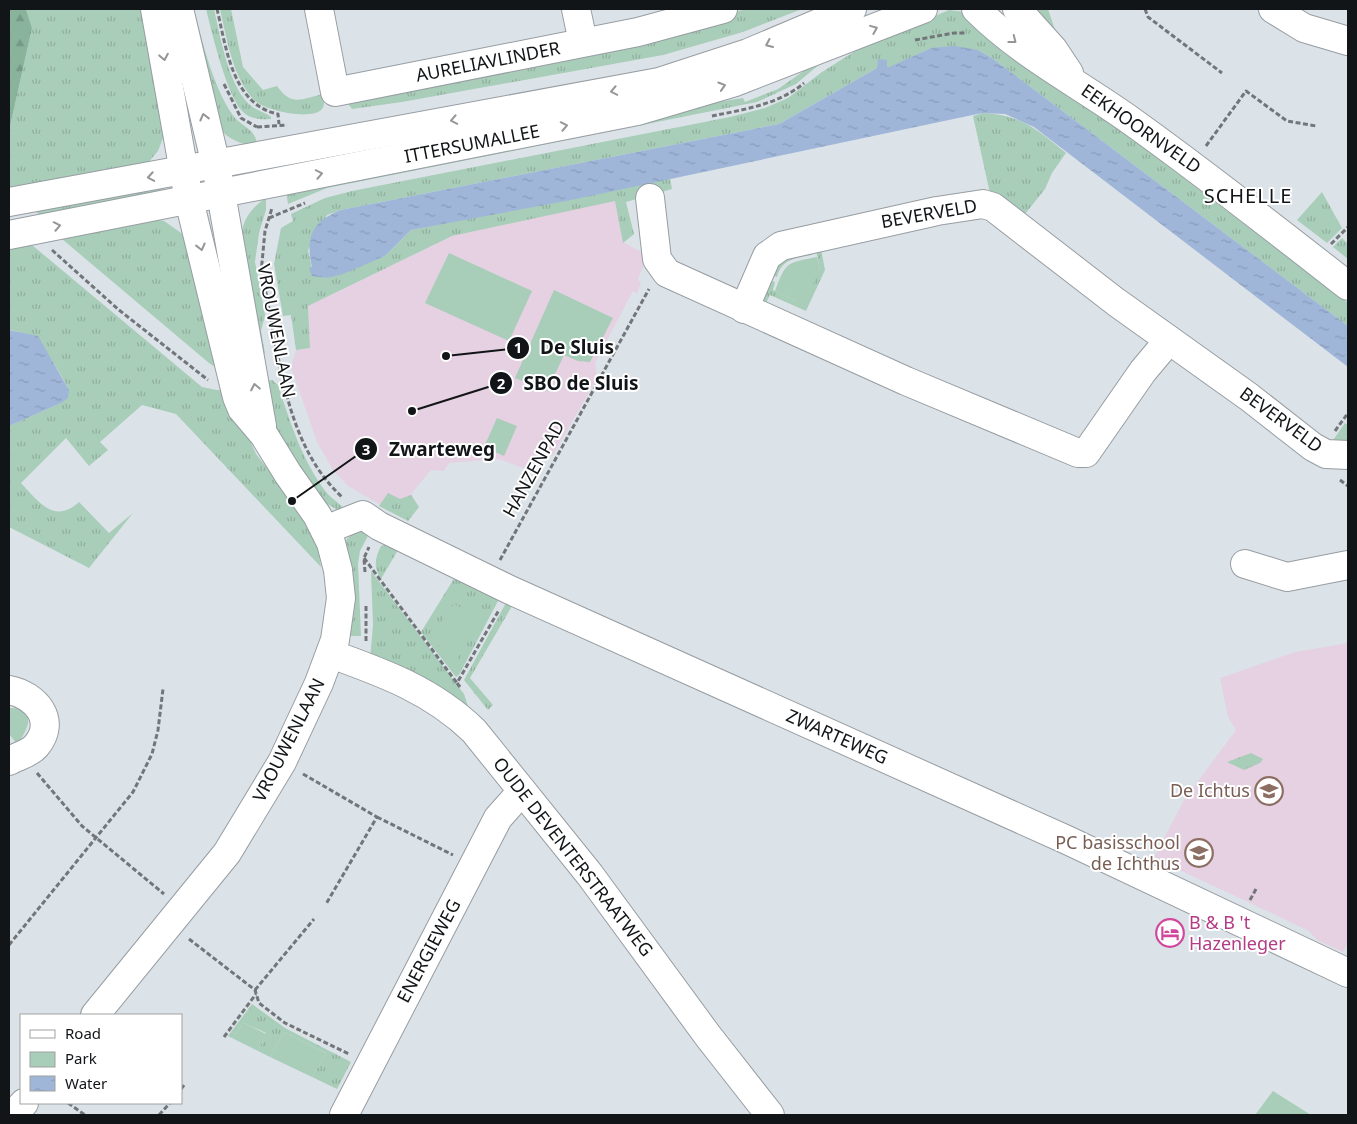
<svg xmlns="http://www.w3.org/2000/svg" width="1357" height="1124" font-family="'Noto Sans',sans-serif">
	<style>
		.education { fill: #e5d1e1 }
		.grass { fill: url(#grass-tufts) }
		.forest { fill: url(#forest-firs) }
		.green { fill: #a8cdb8 }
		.water { fill: url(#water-ripples) }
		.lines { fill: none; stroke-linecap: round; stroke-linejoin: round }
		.minor-casing { stroke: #979da2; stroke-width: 30 }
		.path { stroke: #72767a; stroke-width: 3; stroke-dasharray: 5 2.5; stroke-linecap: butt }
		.minor { stroke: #fff; stroke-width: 28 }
		.oneway { stroke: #949697 }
		.labels { text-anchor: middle; stroke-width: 4; stroke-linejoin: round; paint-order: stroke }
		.street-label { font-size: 18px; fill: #121517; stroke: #fff }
		.education-label { font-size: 18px; fill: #785e54; stroke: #fff; text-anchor: end }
		.hotel-label { font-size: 18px; fill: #b23c85; stroke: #fff; text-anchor: start }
		.quarter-label { font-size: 20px; letter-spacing: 1px; fill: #121517; stroke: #fff }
		.leader { fill: none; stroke: #121517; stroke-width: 2 }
		.callout-dot { fill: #121517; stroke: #fff; stroke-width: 2 }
		.mark-label { font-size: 15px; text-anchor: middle; font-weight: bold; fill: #fff }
		.callout-label { font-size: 19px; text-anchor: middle; font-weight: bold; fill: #121517; stroke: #fff; stroke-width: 4; stroke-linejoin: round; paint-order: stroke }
	</style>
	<defs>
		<pattern id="grass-tufts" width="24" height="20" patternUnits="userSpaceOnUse" patternTransform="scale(1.25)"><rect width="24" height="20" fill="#a8cdb8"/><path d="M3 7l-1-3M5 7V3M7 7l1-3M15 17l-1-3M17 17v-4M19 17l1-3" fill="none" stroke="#90af9d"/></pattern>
		<pattern id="forest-firs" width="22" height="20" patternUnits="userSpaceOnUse" patternTransform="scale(1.25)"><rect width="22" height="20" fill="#89b39b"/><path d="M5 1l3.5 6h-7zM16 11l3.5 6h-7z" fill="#759985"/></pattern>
		<pattern id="water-ripples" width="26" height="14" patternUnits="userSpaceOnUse" patternTransform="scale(1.25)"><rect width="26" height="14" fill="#9fb6d9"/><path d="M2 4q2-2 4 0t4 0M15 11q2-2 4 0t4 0" fill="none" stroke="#889cba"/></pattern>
	</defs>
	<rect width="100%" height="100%" fill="#dce3e8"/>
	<g class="education">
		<polygon points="615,200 623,242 647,255 638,280 641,282 637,294 633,291 595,363 597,378 552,457 547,454 543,459 537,456 531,471 499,459 449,463 444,471 431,470 411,494 419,507 408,521 348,486 333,470 317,442 291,367 296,350 310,348 308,306 452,236"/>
		<polygon points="1348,643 1348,943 1343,952 1317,940 1309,931 1246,901 1173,867 1151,863 1184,800 1236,730 1228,717 1220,678 1295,652"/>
	</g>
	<g class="grass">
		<polygon points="26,9 145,9 165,133 158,151 147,164 9,191 9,131 32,28"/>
		<path d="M187,9H194C202,41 213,86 232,114C240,127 257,128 257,146C243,145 229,140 220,129Z"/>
		<path d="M206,9H214C220,35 229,92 254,108C259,111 266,113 271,117V119C261,120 249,119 242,111C226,93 212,33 206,9Z"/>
		<path d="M220,9H231L243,67L263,90L277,86C292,107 301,99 323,94C324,99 325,105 322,109C312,121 263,111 253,99C232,75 227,39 220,9Z"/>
		<polygon points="746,9 802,9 743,32 663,55 402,102 352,109 345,100 652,36"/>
		<polygon points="1026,9 1048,9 1059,42"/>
		<polygon points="949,10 965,12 978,22 1348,303 1348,326 992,58 978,50 931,48 886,69 877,68 779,124 341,210 327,215 308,250 312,268 310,268 315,275 327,278 385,256 411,230 670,178 672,189 626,202 634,234 623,243 615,201 452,236 308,306 310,348 296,350 291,315 283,316 274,264 281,228 293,221 291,214 325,198 352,191 730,117 765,108 788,98 822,72 860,48"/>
		<polygon points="821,63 796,84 757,102 327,188 288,204 286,190 693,106 743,98 745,102 778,89 811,66"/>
		<path d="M982,113C1022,115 1036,129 1066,153L1052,173L1045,189L1021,219L991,198L973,116Z"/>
		<polygon points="157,188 164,190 164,194 44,218 31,208"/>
		<polygon points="1322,192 1342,228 1327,243 1297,220"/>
		<path d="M266,198V210L259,233L255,262L265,315L261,331L265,353L259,359L241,237C243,219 251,208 266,198Z"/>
		<path d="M154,219L164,221L184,235L222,366L215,367L209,363L62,239L32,245L202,387L217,390L228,389L256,454L301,511L315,533L321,567L176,414L142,405L100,442L108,450L89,466L66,438L21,483C38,501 54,525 79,502L109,533L133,513L89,568L9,527V426L61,403L69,390C57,367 38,332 9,330V245Z"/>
		<polygon points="1342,238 1348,244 1348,259 1333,247"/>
		<polygon points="821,249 825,270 806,311 770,295 764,307 760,306 768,280 775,282 773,290 796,301 820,270 816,250"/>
		<path d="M811,250L812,255C795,258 782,259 777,277L770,275L775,262Z"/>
		<path d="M272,380L278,385C290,422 302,460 326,492C332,499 341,504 346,511L336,509L324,502L272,424L265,381Z"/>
		<polygon points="1345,423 1348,425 1348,446 1329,446"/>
		<polygon points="388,493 400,499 411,495 419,507 408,521 379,506"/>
		<polygon points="357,529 370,532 360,551 358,564 361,636 347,636 344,542"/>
		<path d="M388,544L398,550L381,579C373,567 375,558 381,546Z"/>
		<polygon points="371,571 464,694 470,712 370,660 373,625"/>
		<polygon points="455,577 501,598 498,601 459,675 456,677 421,632"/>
		<polygon points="507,601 512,606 470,678 493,705 488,710 464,680"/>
		<polygon points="1251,753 1263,759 1260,763 1244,770 1227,762"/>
		<polygon points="252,1004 285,1028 351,1062 337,1089 312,1077 326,1053 284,1032 270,1057 258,1051 266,1033 244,1023 232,1038 228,1036"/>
	</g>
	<polygon class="forest" points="9,9 26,9 32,28 9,131"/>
	<g class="green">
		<polygon points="449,253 532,291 509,341 425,303"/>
		<path d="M817,257L820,270L806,298L796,301L775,291C786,261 787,263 817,257Z"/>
		<polygon points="554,290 613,318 590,362 578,361 564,355 547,391 515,378"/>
		<polygon points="497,418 517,426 504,456 484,447"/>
		<polygon points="454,604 481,618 454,665 431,637"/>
		<path d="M9,708C38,706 29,729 17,744L9,734Z"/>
		<polygon points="244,1023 266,1034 258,1051 232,1038"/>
		<polygon points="284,1032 326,1053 312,1077 270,1057"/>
		<polygon points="1273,1091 1311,1115 1255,1115"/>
	</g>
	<g class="water">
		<path d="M955,46L978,50L992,58L1348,326V367L1034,127L1005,114L982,113L571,200L411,230L385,256L343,274L327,278L312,276L309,268L312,267C305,238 312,221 341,210L779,124L877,68L878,59L887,60V68L931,48Z"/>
		<polygon points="9,330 38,336 69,390 68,398 61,403 9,426"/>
	</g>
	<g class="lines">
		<defs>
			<g id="minor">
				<polyline points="179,9 216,165 262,426"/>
				<polyline points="319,9 335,92 638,32 723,9"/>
				<polyline points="576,9 583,42"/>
				<path d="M976,9C1020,53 1076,82 1127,118C1203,172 1275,229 1348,286"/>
				<polyline points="1017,9 1053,49 1069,73"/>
				<polyline points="1273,9 1304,28 1348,41"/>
				<polyline points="650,198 657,259 667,273 906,381 1078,453 1086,453 1143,371 1169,340"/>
				<polyline points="9,202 659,82 748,53 852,9"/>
				<polyline points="9,235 637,111 735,82 923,9"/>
				<polyline points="744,309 767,256 781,246 937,211 983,204 993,207 1116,302 1249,397 1313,447 1326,454 1348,455"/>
				<polyline points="325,530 363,515 379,526 510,590 1067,840 1348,973"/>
				<polyline points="1245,564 1287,577 1348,565"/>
				<path d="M331,654C384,673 433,691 474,731L590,875L708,1036L770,1115"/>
				<path d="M9,690C35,695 58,720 36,746C29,754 18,756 9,761"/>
				<polyline points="95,1015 227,853 282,762 319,683 335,640 341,598 338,570 331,543 317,515 288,474 264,435 242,409 237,397 189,200 155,9"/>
				<polyline points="13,1115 24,1103"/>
				<polyline points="344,1115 498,818 522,791"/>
			</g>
		</defs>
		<use href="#minor" class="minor-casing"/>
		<g class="path">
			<path d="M217,9C226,46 232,105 278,114L279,124"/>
			<polyline points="1145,9 1148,17 1222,73"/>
			<polyline points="915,40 954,33 966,33"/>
			<polyline points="224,84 241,118 257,127"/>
			<path d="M712,116C742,110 780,104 804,83"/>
			<polyline points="257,127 287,125"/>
			<polyline points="1206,146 1246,91 1287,121 1316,126"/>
			<polyline points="269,218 305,203"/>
			<polyline points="1331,244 1348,227"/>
			<polyline points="52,250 119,310 208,380"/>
			<polyline points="261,273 265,231 272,208"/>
			<path d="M264,284C280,356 284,443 342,497"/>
			<polyline points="1335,431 1348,413"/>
			<polyline points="1340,480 1348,486"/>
			<polyline points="364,558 457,683"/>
			<polyline points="500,560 649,289"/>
			<polyline points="365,572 364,558 369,547"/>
			<polyline points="366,606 366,642"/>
			<polyline points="460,687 457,683 499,610"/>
			<polyline points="37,773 82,826 164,894"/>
			<polyline points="303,774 377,817 326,904"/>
			<polyline points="377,817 453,855"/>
			<polyline points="1250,900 1256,889"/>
			<polyline points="189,939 255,990 259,1003 285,1023 349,1054"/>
			<polyline points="9,945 133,792 152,754 158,730 163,689"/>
			<polyline points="255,990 314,919"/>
			<polyline points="224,1037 256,994"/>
			<polyline points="181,1089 185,1084"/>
			<polyline points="68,1103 85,1115"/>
			<polyline points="159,1115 170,1103"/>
		</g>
		<use href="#minor" class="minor"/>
	</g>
	<defs><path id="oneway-chevron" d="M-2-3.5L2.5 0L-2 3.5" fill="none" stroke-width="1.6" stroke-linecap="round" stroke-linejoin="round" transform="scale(1.25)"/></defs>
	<g class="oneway">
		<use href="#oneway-chevron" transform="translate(874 29) rotate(-22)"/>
		<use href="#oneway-chevron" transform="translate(1013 40) rotate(38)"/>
		<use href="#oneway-chevron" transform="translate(769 44) rotate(156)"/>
		<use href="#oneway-chevron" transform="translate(164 57) rotate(79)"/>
		<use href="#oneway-chevron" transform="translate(722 86) rotate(-17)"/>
		<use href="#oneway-chevron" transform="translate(614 91) rotate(169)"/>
		<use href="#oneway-chevron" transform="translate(204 117) rotate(-104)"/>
		<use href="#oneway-chevron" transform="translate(454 120) rotate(169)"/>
		<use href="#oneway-chevron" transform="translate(564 126) rotate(-11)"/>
		<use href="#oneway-chevron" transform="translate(319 174) rotate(-11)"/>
		<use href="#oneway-chevron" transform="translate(151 177) rotate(170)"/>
		<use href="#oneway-chevron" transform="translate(57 226) rotate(-11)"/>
		<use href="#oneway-chevron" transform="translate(201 247) rotate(76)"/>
		<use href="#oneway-chevron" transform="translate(255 387) rotate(-101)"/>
	</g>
	<defs>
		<symbol id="school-ring" viewBox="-11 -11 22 22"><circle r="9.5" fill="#fff" stroke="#8d6e63" stroke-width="1.5"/><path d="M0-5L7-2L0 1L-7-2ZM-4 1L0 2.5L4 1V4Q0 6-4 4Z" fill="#8d6e63"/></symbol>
		<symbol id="hotel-ring" viewBox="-11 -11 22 22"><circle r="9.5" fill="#fff" stroke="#d1479c" stroke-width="1.5"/><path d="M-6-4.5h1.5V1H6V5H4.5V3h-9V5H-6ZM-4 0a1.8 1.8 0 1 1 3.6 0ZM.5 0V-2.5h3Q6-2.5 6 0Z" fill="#d1479c"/></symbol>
	</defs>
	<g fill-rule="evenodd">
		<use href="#school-ring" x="1253" y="775" width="32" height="32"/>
		<use href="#school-ring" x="1183" y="837" width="32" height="32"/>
		<use href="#hotel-ring" x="1154" y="917" width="32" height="32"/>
	</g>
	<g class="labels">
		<g class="street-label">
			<text transform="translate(488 62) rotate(-11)" y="6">AURELIAVLINDER</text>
			<text transform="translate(1141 129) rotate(35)" y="6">EEKHOORNVELD</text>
			<text transform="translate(472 144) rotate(-11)" y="6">ITTERSUMALLEE</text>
			<text transform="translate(929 214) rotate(-10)" y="6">BEVERVELD</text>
			<text transform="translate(276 331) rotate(79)" y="6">VROUWENLAAN</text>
			<text transform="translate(1281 420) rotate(36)" y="6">BEVERVELD</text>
			<text transform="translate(534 469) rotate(-61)" y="6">HANZENPAD</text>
			<text transform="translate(837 737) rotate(24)" y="6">ZWARTEWEG</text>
			<text transform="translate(289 740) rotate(-63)" y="6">VROUWENLAAN</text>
			<text transform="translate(573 857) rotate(52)" y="6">OUDE DEVENTERSTRAATWEG</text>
			<text transform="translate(429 951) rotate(-62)" y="6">ENERGIEWEG</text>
		</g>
		<g class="education-label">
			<text x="1250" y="797">De Ichtus</text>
			<text x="1180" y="849">PC basisschool<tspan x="1180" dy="21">de Ichthus</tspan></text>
		</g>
		<g class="hotel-label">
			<text x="1189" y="929">B &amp; B 't<tspan x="1189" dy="21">Hazenleger</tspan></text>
		</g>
		<g class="quarter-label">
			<text x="1248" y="203">SCHELLE</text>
		</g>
	</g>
	<path class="leader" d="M446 356L518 348M412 411L501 383M292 501L366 449"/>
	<g class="callout-dot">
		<circle cx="446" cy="356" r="5"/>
		<circle cx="412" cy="411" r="5"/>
		<circle cx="292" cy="501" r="5"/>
		<circle cx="518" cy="348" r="12"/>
		<circle cx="501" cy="383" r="12"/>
		<circle cx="366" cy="449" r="12"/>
	</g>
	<g class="mark-label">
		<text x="518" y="353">1</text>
		<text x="501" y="389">2</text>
		<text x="366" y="455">3</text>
	</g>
	<g class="callout-label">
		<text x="577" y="354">De Sluis</text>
		<text x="581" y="390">SBO de Sluis</text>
		<text x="442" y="456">Zwarteweg</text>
	</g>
	<rect width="1357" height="1124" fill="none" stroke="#121517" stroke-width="20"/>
	<rect x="20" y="1014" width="162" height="90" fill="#ffffff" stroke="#a0a1a2"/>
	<rect x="30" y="1030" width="25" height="8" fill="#ffffff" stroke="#a0a1a2"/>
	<text x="65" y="1039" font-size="15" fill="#121517">Road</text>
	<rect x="30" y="1052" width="25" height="15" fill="#a8cdb8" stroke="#a0a1a2"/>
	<text x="65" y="1064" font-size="15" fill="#121517">Park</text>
	<rect x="30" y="1076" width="25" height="15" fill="url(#water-ripples)" stroke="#a0a1a2"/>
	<text x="65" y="1089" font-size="15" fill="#121517">Water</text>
</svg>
